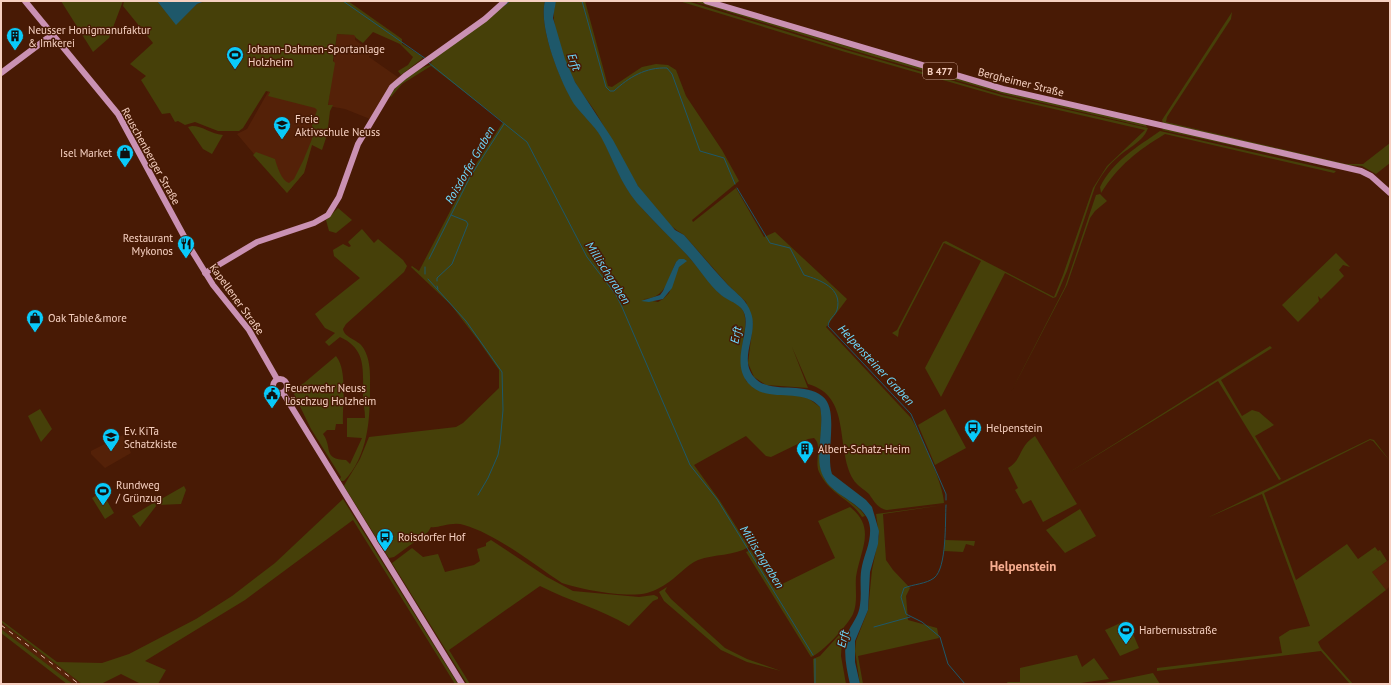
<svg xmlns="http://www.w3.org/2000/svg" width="1391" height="685" font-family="'PT Sans',sans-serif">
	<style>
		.built { fill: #542108 }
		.green { fill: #464009; fill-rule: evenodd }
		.water { fill: #1e586a }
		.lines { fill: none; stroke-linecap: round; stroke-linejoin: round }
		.stream { stroke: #1e586a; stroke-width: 1 }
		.major { stroke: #ca91b3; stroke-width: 6 }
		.rail { stroke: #e2bbac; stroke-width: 1; stroke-dasharray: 5 5; stroke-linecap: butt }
		.labels { text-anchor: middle; stroke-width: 3; stroke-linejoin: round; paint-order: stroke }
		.shield { fill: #481a05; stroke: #c29989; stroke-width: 1 }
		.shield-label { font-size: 10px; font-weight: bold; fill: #f6d0c1 }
		.poi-label { font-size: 11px; fill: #f6d0c1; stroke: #481a05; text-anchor: start }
		.street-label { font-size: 11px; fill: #f6d0c1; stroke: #481a05 }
		.water-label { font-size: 12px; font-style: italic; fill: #6ddafe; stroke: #481a05 }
		.quarter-label { font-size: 13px; font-weight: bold; fill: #f7ad90; stroke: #481a05 }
	</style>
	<rect width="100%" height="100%" fill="#481a05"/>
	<g class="built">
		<polygon points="337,34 355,35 355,40 372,52 369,57 399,78 370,119 345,109 328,106"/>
		<polygon points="268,92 328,106 312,145 304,173 287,193 237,134 247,129"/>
		<polygon points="123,435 131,453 105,468 91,454 91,451"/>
		<polygon points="1390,559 1390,586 1386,590 1372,572"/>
		<polygon points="1,622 82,684 73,684 1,629"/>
	</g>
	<g class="green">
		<polygon points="61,1 123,1 109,38 93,52"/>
		<path d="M124,1H157L176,24L197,4L205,1H348L402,39V44L420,55L423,58L401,75L398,71L408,65L413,57L400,44L373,32L363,43L356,38L354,35L337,34L333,61L335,63L328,105H333L330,111L327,135L322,150L312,145L304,173L287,193L253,155L256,152L275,159C277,167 282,181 289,183L294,179L303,161L312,139V125L317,110L315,108L268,96L270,92L266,91L243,128L239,131H218L195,122L185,125L178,121L175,122L170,113L162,114L141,80L146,76L130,64L153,43L123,6Z"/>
		<path d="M507,1H545C538,26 560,81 574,103C582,115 594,124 601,136C613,158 620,183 637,202C652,221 671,237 687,255C698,267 707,280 718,292C725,299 736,301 742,309C753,325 732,356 747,382L808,398L820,407C826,431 811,466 829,485C840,497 856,502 865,516L862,517C850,498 830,495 819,472C814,461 823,446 814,438L808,439L771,457L766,456L746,436L694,465L720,501L749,547C733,556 715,554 698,560C687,565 679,575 669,582C663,586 655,591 647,593C627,598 582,590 562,583C533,564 496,534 464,525C452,521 437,529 431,527L428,532L394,557L389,558L344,486L346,482L360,459L369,437L456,427L463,423L499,388V370L478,340L451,305L411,267L412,266L419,271L470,173L503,122L431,66L402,84L391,97L389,95C400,83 414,69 430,65L433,59ZM686,261L679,266L669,293L663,299L658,302L643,299C666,299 668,279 676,262Z"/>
		<path d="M556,1H585L608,86L612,87L642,67L656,64L668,65L676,70L686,96L722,150L739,181L692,220L693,222L736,188L764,237L775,232L847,299L826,327L911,418C921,435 944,486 944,503L887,510C878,509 874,501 869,494C864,489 857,486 853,479C835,448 852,396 808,384L792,347L808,388L766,385L754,377L748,363L753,323L746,302L729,286L684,235C647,214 620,154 599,118C592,105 582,95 575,82C564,62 548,23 556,1Z"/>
		<path d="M679,1H687L846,50L1002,95L1148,128C1144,141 1128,148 1118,157C1108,165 1101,176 1095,187L1067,271L1056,297L1053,298L1005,273L941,397L925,368L981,261L944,243L899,330L898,337L892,333L897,330L943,242L946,241L1054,297L1063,275L1093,188L1107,166L1145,130L1002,97L845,52Z"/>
		<polygon points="693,1 699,1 850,47 1145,123 1147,127 1004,94 848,49"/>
		<polygon points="1232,12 1231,19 1167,117 1166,122 1346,164 1363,164 1390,143 1390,163 1376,174 1362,166 1347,165 1277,149 1275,147 1273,148 1163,123 1162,120"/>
		<path d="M192,126C203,126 211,134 223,135L212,154L203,149L188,127Z"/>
		<polygon points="1164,128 1348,171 1162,130"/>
		<path d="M1160,131L1336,171L1334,173L1165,134C1137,151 1119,165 1101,193L1100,187C1113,161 1137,147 1160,131Z"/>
		<polygon points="1100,194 1107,201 1095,211 1090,218 1067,285 1011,392 1065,287 1096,195"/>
		<polygon points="338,208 352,220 336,233 329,231 326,220"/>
		<path d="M362,229L374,243L378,239L403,260L407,266L404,272L346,324L343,329C344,338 360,340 364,349C371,362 370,375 370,388C370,420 368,456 344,481H341L340,479L341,477L311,429L292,390L304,383L336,356C348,371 342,405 343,424H336L335,430H327L323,434C333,448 322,459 346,460L350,464L362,438L347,437V418H365C365,410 363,402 363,393C363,368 366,349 340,337L329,346L325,342L335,333L325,328L315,314L360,278L334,256L333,250L343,244L349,247L351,246L348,242Z"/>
		<polygon points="1336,253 1350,267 1343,265 1339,270 1344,276 1321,299 1318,296 1319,301 1298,322 1282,305"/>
		<polygon points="1270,346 1272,348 1221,380 1242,416 1252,410 1259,412 1274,425 1255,436 1281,479 1279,480 1218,381 1065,475"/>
		<polygon points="40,409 52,429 41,442 28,416"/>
		<polygon points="945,409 966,448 935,465 918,425"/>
		<path d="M1035,436L1077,504L1043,522L1031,500L1023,504L1015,490L1018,488L1008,468C1023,459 1018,447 1035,436Z"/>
		<polygon points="1370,440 1264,493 1296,580 1347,544 1358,559 1375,547 1378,551 1380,550 1387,561 1372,572 1386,590 1318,642 1321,648 1353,684 1350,684 1321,651 1157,671 1157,668 1282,653 1279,637 1290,630 1310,626 1262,494 1207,518 1370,439 1374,440 1390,461 1373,441"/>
		<polygon points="184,486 186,490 181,504 158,505 156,502"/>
		<polygon points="102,492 114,513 105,519 92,498"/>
		<polygon points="343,499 458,684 455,684 353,520 245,600 145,661 166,670 158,684 141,684 121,674 101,684 82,684 1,622 1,620 57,662 102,663 129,654 196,619 232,596 275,563"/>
		<polygon points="155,502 156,506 140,527 132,516"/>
		<polygon points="944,505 883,514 886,560 893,570 910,588 906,596 908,620 937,628 939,638 858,656 863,684 860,684 855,651 856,641 868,610 872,570 879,536 876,514"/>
		<path d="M850,507C877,528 860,550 856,577C855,590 858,602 853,614C848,625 822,653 811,657L746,552L751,550L774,588L835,558L818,521Z"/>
		<polygon points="1080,509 1096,536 1065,553 1046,530"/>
		<path d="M428,536L412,548L423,557L438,554L445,572L474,565L480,561L477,549L486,546V543L491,540L547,577L573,591L639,597L654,595L658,597V599L653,601L629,626C601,609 569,601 540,586L449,650L470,684H467L392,563Z"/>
		<polygon points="945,540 975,541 974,546 966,544 963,552 944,551"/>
		<polygon points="667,587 665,591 671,599 725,648 747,659 781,671 747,662 721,650 664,601 659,592"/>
		<polygon points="1127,620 1139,648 1120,656 1105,630"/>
		<polygon points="1,629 73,684 67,684 1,633"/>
		<polygon points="839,635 842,637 841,656 846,684 814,684 813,659 820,656"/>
		<polygon points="1077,655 1082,667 1094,658 1109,679 1074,684 1008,684 1007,682 1020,682 1020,668"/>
		<polygon points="1153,673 1160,684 1100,684"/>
	</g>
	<g class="water">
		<polygon points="157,1 205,1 197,4 176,25"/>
		<path d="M545,1H556L553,18L565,59L575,82L613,140L638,186L675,230L684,235C699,252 713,269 728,285C737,294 747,300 751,313C759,334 738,358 754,377C768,395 803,381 822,396C840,409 825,453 832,474L866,500L872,507L879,531L878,544L870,572L868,610L855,641V662L860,684H850C846,666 842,648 849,630C853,622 859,615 860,605C862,592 859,579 862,566C865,553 871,542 870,528C868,503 834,498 824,478C813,460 825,429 820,407C801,386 767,405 748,383C728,360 756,324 741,308C735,302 727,300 721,295C708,284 699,268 687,255C671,238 653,221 637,203C620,183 613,159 601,137C594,125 582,115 574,104C560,82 538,26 545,1Z"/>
		<polygon points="679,259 684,259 687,261 679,267 672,288 663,299 649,302 641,301 660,295 663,291 676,262"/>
	</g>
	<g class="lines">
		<g class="stream">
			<polyline points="343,1 426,59"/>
			<path d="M582,1L606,87L610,91H614C629,77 646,67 667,68L672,74L700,151L724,158L735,184"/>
			<polyline points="505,5 510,1"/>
			<polyline points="429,63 527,142 587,257 616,295 622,307 690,465 717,499 813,655"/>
			<path d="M737,188L770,243L790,248L804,275C820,280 843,288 837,310C835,316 829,318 828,326L911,414L946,494V500"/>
			<polyline points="429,259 470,177 504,124"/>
			<polyline points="425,267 425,274"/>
			<polyline points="428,279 466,321 502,372 503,410 500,444 498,455 488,478 478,495"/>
			<polyline points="437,281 437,278 452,264 468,224 466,221 451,215"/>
			<polyline points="437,286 438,289"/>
			<path d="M946,505C945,522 947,568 934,578C926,584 914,584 904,588L901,597L906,614L922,622L940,637L948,664L965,684"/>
			<polyline points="874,627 910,617"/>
			<polyline points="815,659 815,684"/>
		</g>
		<g class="major">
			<polyline points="25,1 118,114 192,251 213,285 249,330 277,379"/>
			<polyline points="706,1 1003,89 1361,171 1371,176 1390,193"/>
			<polyline points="1,73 53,34"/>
			<polyline points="205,273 257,242 314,223 328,215 339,197 358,144 392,87 405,76 485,19 505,1"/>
			<circle cx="280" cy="386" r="7"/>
			<polyline points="283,393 462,684"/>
		</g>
		<polyline class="rail" points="1,625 79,684"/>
	</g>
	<defs>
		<symbol id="building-pin" viewBox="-11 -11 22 30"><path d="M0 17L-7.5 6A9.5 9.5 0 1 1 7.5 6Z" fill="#09cafa" stroke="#481a05"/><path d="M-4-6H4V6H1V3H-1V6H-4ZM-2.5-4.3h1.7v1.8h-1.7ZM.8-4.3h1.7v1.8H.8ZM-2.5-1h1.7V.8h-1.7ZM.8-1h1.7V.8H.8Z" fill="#111"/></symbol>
		<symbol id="stadium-pin" viewBox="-11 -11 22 30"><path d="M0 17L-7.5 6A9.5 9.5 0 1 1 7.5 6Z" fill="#09cafa" stroke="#481a05"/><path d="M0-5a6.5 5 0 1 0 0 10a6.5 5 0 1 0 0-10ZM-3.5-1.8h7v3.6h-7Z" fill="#111"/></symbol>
		<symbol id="school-pin" viewBox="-11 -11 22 30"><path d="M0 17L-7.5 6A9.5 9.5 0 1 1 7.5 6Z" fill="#09cafa" stroke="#481a05"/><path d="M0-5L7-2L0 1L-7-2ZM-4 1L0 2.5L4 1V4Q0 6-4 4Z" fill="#111"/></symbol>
		<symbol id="shop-pin" viewBox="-11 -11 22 30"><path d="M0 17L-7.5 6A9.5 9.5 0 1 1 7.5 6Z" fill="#09cafa" stroke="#481a05"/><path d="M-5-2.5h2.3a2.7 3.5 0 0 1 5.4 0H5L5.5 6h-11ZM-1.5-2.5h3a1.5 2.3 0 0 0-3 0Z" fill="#111"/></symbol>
		<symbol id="restaurant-pin" viewBox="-11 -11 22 30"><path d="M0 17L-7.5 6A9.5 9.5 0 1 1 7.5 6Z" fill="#09cafa" stroke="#481a05"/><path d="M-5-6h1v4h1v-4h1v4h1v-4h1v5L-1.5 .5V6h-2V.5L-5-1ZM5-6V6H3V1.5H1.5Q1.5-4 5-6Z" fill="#111"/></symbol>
		<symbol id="civic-pin" viewBox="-11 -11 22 30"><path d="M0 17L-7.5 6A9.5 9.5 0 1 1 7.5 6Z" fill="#09cafa" stroke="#481a05"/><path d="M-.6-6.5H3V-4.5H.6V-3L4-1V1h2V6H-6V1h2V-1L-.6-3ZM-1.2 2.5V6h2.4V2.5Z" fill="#111"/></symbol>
		<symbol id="bus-pin" viewBox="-11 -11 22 30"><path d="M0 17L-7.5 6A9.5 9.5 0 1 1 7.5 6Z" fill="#09cafa" stroke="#481a05"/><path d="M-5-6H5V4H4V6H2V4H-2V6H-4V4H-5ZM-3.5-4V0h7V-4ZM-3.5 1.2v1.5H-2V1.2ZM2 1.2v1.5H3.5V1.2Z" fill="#111"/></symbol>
	</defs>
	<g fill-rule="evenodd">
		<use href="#building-pin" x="5" y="26" width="20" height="27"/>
		<use href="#stadium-pin" x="225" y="45" width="20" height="27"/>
		<use href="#school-pin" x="272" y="115" width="20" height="27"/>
		<use href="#shop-pin" x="115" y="143" width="20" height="27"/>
		<use href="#restaurant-pin" x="176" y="234" width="20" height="27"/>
		<use href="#shop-pin" x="25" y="308" width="20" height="27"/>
		<use href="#civic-pin" x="262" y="384" width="20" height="27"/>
		<use href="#bus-pin" x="963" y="418" width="20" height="27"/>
		<use href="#school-pin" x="101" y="427" width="20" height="27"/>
		<use href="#building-pin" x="795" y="439" width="20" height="27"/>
		<use href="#stadium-pin" x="93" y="481" width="20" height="27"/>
		<use href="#bus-pin" x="375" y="527" width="20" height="27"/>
		<use href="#stadium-pin" x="1116" y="620" width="20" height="27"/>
	</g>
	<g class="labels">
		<rect class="shield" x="923" y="63" width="34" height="16" rx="3"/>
		<g class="shield-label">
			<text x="940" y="75">B 477</text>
		</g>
		<g class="poi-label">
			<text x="28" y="34">Neusser Honigmanufaktur<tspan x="28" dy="13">&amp; Imkerei</tspan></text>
			<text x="248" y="53">Johann-Dahmen-Sportanlage<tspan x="248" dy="13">Holzheim</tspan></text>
			<text x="295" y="123">Freie<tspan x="295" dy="13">Aktivschule Neuss</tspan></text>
			<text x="112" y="157" text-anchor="end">Isel Market</text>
			<text x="173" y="242" text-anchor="end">Restaurant<tspan x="173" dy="13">Mykonos</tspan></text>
			<text x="48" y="322">Oak Table&amp;more</text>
			<text x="285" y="392">Feuerwehr Neuss<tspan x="285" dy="13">Löschzug Holzheim</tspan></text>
			<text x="986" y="432">Helpenstein</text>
			<text x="124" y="435">Ev. KiTa<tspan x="124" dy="13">Schatzkiste</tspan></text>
			<text x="818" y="453">Albert-Schatz-Heim</text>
			<text x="116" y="489">Rundweg<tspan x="116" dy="13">/ Grünzug</tspan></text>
			<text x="398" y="541">Roisdorfer Hof</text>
			<text x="1139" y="634">Harbernusstraße</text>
		</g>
		<g class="street-label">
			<text transform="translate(1021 82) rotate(14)" y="4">Bergheimer Straße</text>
			<text transform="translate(151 156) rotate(61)" y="4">Reuschenberger Straße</text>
			<text transform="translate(237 299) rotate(54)" y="4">Kapellener Straße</text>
		</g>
		<g class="water-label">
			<text transform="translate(574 62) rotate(70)" y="4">Erft</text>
			<text transform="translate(470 165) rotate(-60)" y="4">Roisdorfer Graben</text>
			<text transform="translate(608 273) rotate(57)" y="4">Millischgraben</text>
			<text transform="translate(736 335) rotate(-79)" y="4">Erft</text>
			<text transform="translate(876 365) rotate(47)" y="4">Helpensteiner Graben</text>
			<text transform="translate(762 557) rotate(58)" y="4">Millischgraben</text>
			<text transform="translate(843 639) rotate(-77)" y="4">Erft</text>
		</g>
		<g class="quarter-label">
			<text x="1023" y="571">Helpenstein</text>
		</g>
	</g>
	<rect width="1391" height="685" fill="none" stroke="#f6d0c1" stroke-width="4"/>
</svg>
